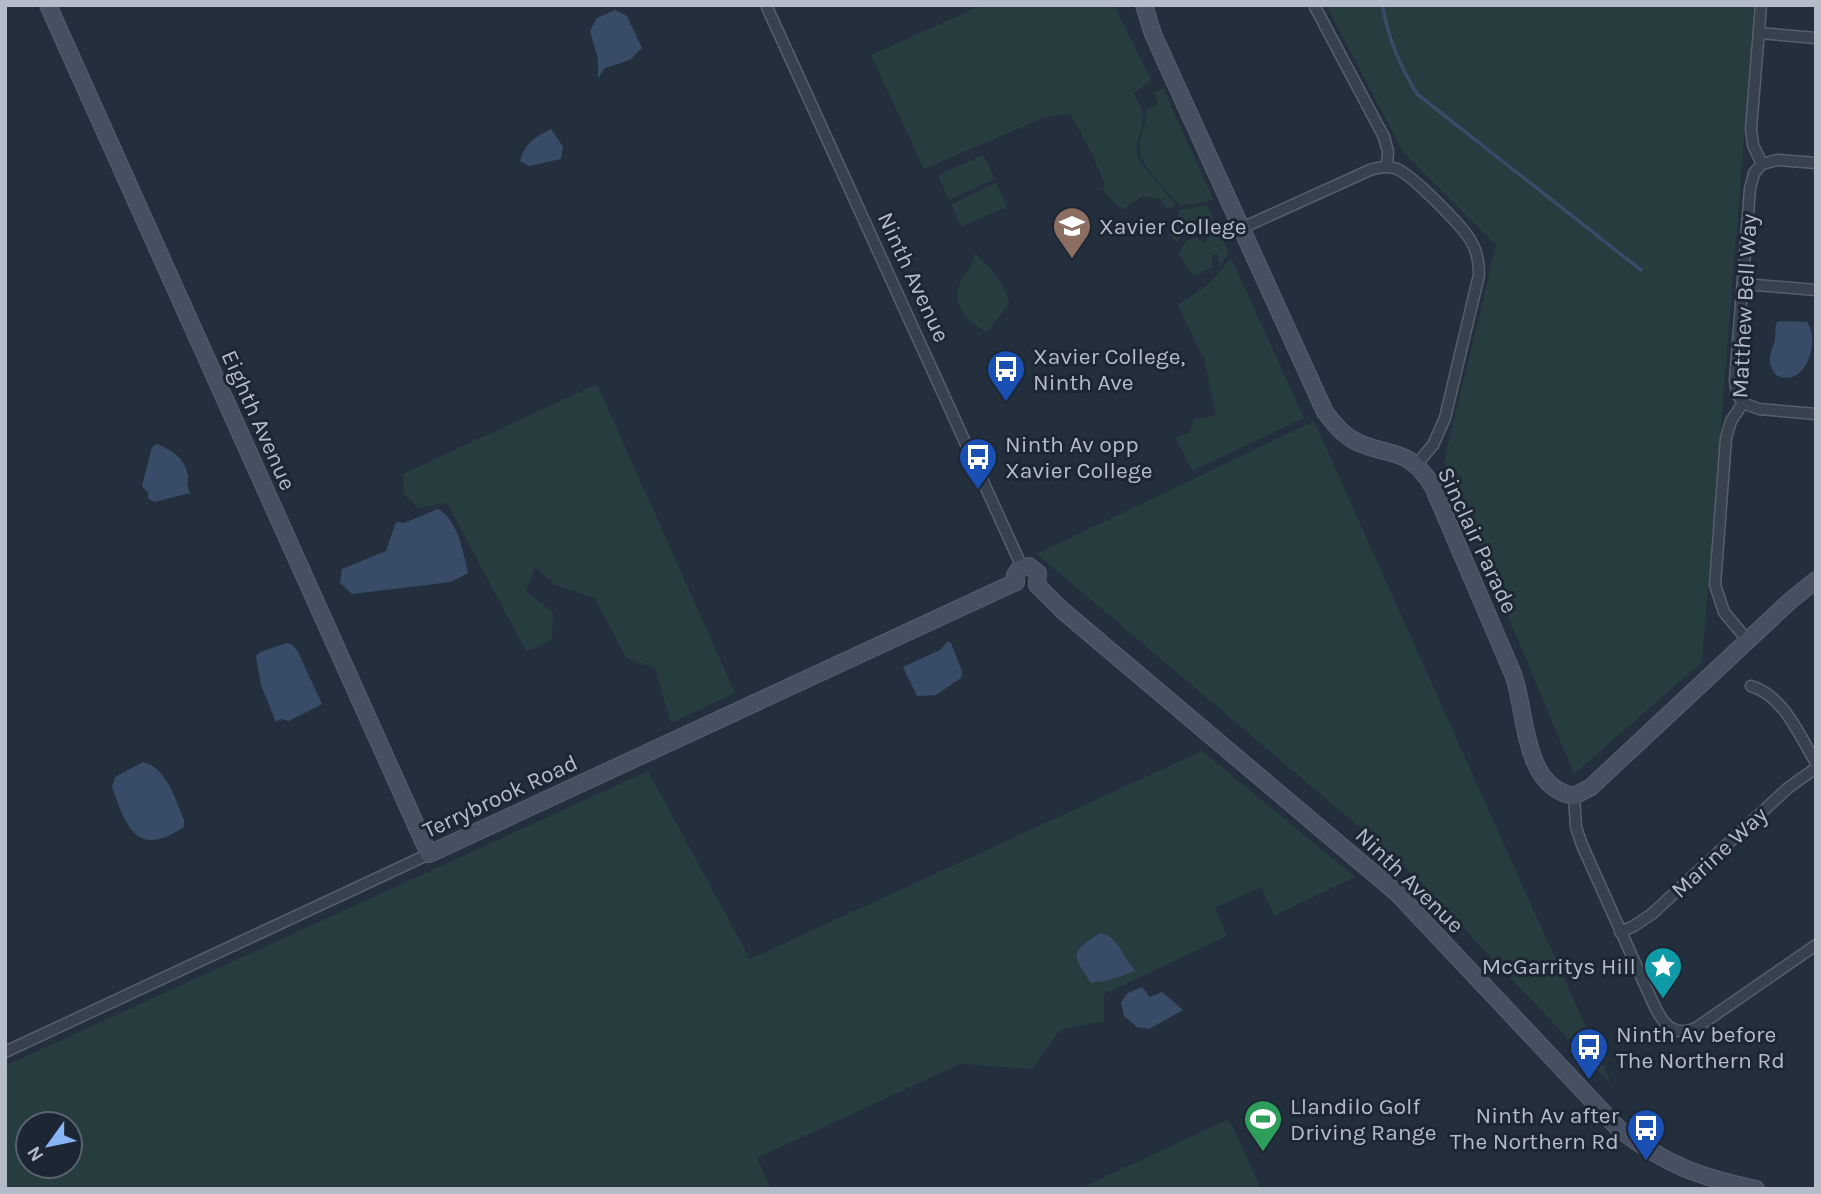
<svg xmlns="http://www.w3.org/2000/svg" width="1821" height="1194" font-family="Karla,sans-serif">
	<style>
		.green { fill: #263c3f; fill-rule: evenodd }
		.water { fill: #394c67 }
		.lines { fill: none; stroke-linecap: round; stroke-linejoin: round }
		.stream { stroke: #394c67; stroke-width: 3.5 }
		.street-casing { stroke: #565f6c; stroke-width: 13 }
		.secondary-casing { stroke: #565f6c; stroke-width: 18 }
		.street { stroke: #38414e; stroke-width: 10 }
		.secondary { stroke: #465061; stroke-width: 16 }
		.labels { text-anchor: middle; stroke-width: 6; stroke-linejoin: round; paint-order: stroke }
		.poi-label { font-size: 23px; fill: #b4bcc9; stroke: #1d2633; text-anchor: start }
		.street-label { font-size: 23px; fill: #b4bcc9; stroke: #1d2633 }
	</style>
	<rect width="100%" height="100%" fill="#242f3e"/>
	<g class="green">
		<path d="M982,5H1114L1151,80L1134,93C1138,102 1145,111 1143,121C1141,139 1132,142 1139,161L1175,204L1174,207L1166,208L1159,199L1142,196L1122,210L1102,189L1105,186L1091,151L1070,114L1045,117L924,169L871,55Z"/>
		<polygon points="1326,5 1755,5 1702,662 1574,774 1444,462 1496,245 1403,152"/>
		<path d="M1163,88L1213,199V200L1180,206C1170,194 1143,167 1140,153C1138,139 1147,124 1147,110L1158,104L1154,93Z"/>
		<polygon points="983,155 995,179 949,200 938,175"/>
		<polygon points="996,183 1007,207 961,227 951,204"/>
		<path d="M1207,205L1229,253L1220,266L1218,254L1212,255V267L1198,275L1192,274L1179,255L1185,242L1192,238H1197L1205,243L1208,238C1196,229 1186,231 1176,242L1170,235L1180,210Z"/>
		<path d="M974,252C989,267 1006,282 1009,304L987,332C966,322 948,301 963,277C969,267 975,266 974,252Z"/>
		<polygon points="1231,258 1304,418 1192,471 1176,438 1190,432 1194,420 1216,415 1203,354 1201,354 1178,305 1208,285"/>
		<polygon points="597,384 735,693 671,723 655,668 625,657 595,598 556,585 535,567 526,591 553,613 552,640 526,651 447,503 418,508 404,494 403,474"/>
		<polygon points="1314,421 1612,1085 1403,864 1037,554"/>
		<path d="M1202,751L1355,877L1274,916L1261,887L1215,908L1227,936L1104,994V1021L1060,1030L1032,1069L960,1064L757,1158L771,1189H5V1066L648,771L750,959ZM28,1124H70V1166H28Z"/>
		<polygon points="1227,1120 1232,1125 1261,1189 1079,1189"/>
	</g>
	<g class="water">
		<polygon points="615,10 627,16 642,48 630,60 605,68 598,78 598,59 590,31 597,18"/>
		<path d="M551,129L563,147L561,159L529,166L520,161C525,143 535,137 551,129Z"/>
		<path d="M1783,321L1807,322C1821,341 1805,390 1776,375C1765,360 1771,355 1775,340C1776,333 1774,329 1777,322Z"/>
		<path d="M157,444C172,450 186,459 188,476C188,483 186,485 190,493L154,502L148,498V493L142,486L152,447Z"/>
		<path d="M438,509C458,520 463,551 468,573L451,582L352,594L340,583L342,569L386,551L396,522L404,523Z"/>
		<polygon points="948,641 951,643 962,671 961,678 936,695 917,696 903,667 940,650"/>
		<polygon points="287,643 293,645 298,652 322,704 289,721 281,719 276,722 261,685 256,656 260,652"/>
		<path d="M143,762C167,768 175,799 184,820V827C137,858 127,829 112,787L115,777Z"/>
		<path d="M1100,933C1119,936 1123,959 1136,971L1109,980L1091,983C1072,954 1069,953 1100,933Z"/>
		<polygon points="1142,987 1150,997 1162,992 1183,1010 1149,1029 1137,1027 1124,1016 1121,1002 1128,993"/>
	</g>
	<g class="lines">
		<path class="stream" d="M1382,5C1389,40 1399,64 1417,94L1641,270"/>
		<defs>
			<g id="street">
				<polyline points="766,5 1022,567"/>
				<polyline points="1314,5 1384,137 1388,152 1387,166"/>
				<polyline points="1759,33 1816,38"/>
				<polyline points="1762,164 1777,160 1816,163"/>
				<path d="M1242,228L1370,170C1379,167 1388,165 1397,169C1412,175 1465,228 1472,243C1478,253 1479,263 1479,275L1445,418L1433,445L1416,465"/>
				<polyline points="1744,284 1816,290"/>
				<polyline points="1743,403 1759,409 1816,414"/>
				<polyline points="1748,641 1724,612 1715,585 1726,438 1731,421 1743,403 1737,394 1735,380 1750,189 1754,173 1762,164 1753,145 1751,129 1761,5"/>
				<path d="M1751,686C1784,696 1799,735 1816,763"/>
				<path d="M1574,796L1576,827L1582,845L1654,1005C1663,1024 1674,1038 1696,1028L1816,945"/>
				<polyline points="1620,932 1634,926 1653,913 1788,788 1816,768"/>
				<polyline points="5,1052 429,854"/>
			</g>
			<g id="secondary">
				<polyline points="48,5 429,854 1016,582"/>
				<path d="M1144,5L1153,34L1325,412C1333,423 1341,433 1353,440C1389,459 1407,444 1433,487L1513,674C1527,712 1522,787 1574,796L1591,787L1790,601L1816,580"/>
				<polyline points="1016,582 1015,575 1019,569 1029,566 1038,573 1037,585"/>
				<path d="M1037,585L1062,610L1397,893L1620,1130C1667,1165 1699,1177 1756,1189"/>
			</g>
		</defs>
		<use href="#street" class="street-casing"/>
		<use href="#secondary" class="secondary-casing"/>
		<use href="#street" class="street"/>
		<use href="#secondary" class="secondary"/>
	</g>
	<defs>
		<symbol id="school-pin" viewBox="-11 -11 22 30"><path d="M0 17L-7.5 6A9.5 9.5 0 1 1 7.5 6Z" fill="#8d6e63" stroke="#1d2633"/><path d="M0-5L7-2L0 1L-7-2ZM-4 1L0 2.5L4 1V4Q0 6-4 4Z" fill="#fff"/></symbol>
		<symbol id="bus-pin" viewBox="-11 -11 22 30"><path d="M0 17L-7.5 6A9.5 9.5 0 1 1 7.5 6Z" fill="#1a4fb4" stroke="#1d2633"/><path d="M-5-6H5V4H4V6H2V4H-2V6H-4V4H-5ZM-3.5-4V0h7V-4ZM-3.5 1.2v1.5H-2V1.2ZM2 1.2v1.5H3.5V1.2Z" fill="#fff"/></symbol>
		<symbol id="sight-pin" viewBox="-11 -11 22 30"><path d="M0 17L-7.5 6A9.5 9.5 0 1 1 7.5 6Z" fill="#0f9aa8" stroke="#1d2633"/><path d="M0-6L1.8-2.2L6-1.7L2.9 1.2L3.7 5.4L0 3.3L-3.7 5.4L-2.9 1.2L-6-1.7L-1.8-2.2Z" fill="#fff"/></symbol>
		<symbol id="stadium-pin" viewBox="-11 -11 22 30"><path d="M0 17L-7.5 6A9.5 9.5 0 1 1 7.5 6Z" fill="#2e9e5b" stroke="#1d2633"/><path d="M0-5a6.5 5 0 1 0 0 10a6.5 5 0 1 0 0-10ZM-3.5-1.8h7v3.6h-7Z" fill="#fff"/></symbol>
	</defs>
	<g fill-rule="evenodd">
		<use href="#school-pin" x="1050" y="204" width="44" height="60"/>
		<use href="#bus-pin" x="984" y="347" width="44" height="60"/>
		<use href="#bus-pin" x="956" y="435" width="44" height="60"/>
		<use href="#sight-pin" x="1641" y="944" width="44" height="60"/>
		<use href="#bus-pin" x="1567" y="1025" width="44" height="60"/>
		<use href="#stadium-pin" x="1241" y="1097" width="44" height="60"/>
		<use href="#bus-pin" x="1624" y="1106" width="44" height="60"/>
	</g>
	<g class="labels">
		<g class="poi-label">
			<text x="1099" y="234">Xavier College</text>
			<text x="1033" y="364">Xavier College,<tspan x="1033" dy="26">Ninth Ave</tspan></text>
			<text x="1005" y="452">Ninth Av opp<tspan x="1005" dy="26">Xavier College</tspan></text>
			<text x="1636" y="974" text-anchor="end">McGarritys Hill</text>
			<text x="1616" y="1042">Ninth Av before<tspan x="1616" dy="26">The Northern Rd</tspan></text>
			<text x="1290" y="1114">Llandilo Golf<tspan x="1290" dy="26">Driving Range</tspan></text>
			<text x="1619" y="1123" text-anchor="end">Ninth Av after<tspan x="1619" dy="26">The Northern Rd</tspan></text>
		</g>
		<g class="street-label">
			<text transform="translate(914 277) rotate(65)" y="8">Ninth Avenue</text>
			<text transform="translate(1744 306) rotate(-87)" y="8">Matthew Bell Way</text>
			<text transform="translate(259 420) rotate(66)" y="8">Eighth Avenue</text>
			<text transform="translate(1478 540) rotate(65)" y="8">Sinclair Parade</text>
			<text transform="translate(500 796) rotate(-25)" y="8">Terrybrook Road</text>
			<text transform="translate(1719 852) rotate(-43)" y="8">Marine Way</text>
			<text transform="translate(1410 880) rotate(44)" y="8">Ninth Avenue</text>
		</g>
	</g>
	<rect width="1821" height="1194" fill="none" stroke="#b4bcc9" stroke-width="14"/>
	<g transform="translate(49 1145) rotate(237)"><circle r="33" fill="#1d2633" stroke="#59626f" stroke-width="2"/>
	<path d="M0-5L12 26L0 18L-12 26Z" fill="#8ab4f8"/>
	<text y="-10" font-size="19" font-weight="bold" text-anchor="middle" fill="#b4bcc9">N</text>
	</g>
</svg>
